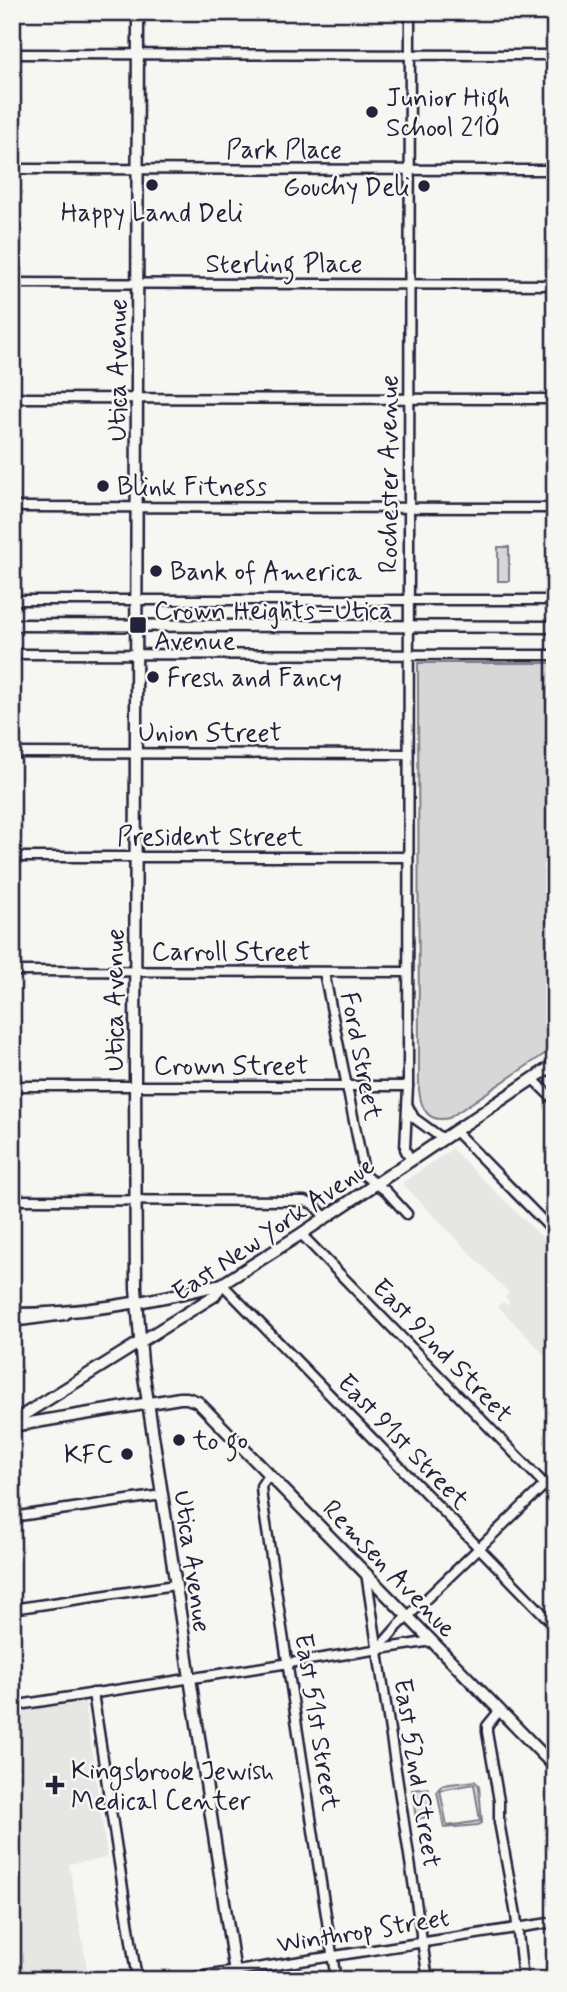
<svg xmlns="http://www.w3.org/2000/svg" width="567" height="1992" font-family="Mynerve,sans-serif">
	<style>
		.built { fill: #e6e6e4 }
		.green { fill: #d7d7d7; stroke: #7c7c89; stroke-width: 2; fill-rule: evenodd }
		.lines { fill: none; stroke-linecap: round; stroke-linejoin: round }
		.minor-casing { stroke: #22223b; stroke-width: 13 }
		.major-casing { stroke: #22223b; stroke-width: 15 }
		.minor { stroke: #f6f6f2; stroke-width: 8 }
		.major { stroke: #f6f6f2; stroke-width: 10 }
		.poi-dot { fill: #22223b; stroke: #f6f6f2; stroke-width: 2.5 }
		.labels { text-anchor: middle; stroke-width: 5; stroke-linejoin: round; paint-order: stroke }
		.poi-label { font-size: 26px; fill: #22223b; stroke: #f6f6f2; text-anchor: start }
		.street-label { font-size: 26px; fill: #22223b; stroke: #f6f6f2 }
	</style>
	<rect width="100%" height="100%" fill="#f6f6f2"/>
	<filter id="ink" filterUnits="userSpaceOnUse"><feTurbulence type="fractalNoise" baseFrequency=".0143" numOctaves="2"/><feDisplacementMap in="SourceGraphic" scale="14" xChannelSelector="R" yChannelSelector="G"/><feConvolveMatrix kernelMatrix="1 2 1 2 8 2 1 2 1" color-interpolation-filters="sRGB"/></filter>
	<g filter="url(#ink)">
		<g class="built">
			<polygon points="452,1149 555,1250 555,1366 498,1306 503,1302 506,1305 509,1302 505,1297 509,1293 402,1183"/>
			<polygon points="85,1702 107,1858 69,1864 89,1980 12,1980 12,1713"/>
		</g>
		<g class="green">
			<rect x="498" y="547" width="11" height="34"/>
			<path d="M418,663H555V1047L449,1118C428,1123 421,1109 419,1090Z"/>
			<path d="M475,1781L479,1786L482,1823L478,1825L444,1828L437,1791L442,1785ZM474,1784L480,1821L447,1826L440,1790Z"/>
			<polygon points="428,1788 432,1816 416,1819 412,1790"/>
		</g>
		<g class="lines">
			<defs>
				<g id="minor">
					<polyline points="410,12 408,1086 405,1149 411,1161"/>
					<polyline points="12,54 555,55"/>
					<polyline points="12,169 555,170"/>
					<polyline points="12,283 555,285"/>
					<polyline points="12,398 555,399"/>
					<polyline points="12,507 555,508"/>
					<polyline points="12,600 555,600"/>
					<polyline points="12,654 555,655"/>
					<polyline points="12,753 408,754"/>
					<polyline points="12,857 407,857"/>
					<polyline points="12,971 408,972"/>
					<polyline points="324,972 365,1176 386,1191 407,1214"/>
					<polyline points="533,1079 555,1101"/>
					<polyline points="12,1086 408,1086"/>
					<polyline points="408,1106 414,1118 443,1139"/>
					<polyline points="455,1131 555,1233"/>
					<polyline points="12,1200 304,1201 313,1204 326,1218"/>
					<polyline points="301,1234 555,1495"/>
					<polyline points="222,1284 555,1626"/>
					<polyline points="12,1322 65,1315"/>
					<polyline points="269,1474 261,1486 262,1498 336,1980"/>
					<polyline points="12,1517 162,1495"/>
					<polyline points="366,1573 428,1980"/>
					<polyline points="12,1609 175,1585"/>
					<polyline points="378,1649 398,1626 555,1475"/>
					<polyline points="93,1693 137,1980"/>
					<polyline points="12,1706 432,1641"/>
					<polyline points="500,1710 487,1726 487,1732 499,1801 499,1822 516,1915 523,1980"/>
					<polyline points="178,1980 555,1922"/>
				</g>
				<g id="major">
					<polyline points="138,12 135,1077 136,1288 142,1363 236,1980"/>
					<polyline points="12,625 555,627"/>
					<path d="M12,1314C82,1314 155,1301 222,1284"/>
					<polyline points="12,1422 214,1296 222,1284 301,1234 555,1064"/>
					<polyline points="12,1426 180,1398 187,1398 198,1402 555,1767"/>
				</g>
			</defs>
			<use href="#minor" class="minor-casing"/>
			<use href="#major" class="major-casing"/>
			<use href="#minor" class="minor"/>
			<use href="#major" class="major"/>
		</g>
	</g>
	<g class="poi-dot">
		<circle cx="372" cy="112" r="7"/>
		<circle cx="152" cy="185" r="7"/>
		<circle cx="424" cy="186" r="7"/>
		<circle cx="103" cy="486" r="7"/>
		<circle cx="156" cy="571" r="7"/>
		<rect x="129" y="616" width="18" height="18" rx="3.5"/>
		<circle cx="153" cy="677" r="7"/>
		<circle cx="179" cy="1440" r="7"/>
		<circle cx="127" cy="1454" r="7"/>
		<path d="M51.5 1774.5h7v7h7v7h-7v7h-7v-7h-7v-7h7z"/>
	</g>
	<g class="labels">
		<g class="poi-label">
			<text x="386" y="106">Junior High<tspan x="386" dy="30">School 210</tspan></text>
			<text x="410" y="195" text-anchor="end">Gouchy Deli</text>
			<text x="152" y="221" text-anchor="middle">Happy Land Deli</text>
			<text x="117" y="495">Blink Fitness</text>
			<text x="170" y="580">Bank of America</text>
			<text x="154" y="619">Crown Heights–Utica<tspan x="154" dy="30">Avenue</tspan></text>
			<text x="167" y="686">Fresh and Fancy</text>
			<text x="193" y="1449">to go</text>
			<text x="113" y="1463" text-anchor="end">KFC</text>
			<text x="71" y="1779">Kingsbrook Jewish<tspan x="71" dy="30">Medical Center</tspan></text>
		</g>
		<g class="street-label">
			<text x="284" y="158">Park Place</text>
			<text x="284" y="272">Sterling Place</text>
			<text transform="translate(117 370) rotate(-90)" y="9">Utica Avenue</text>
			<text transform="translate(388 474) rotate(-90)" y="9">Rochester Avenue</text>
			<text x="210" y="741">Union Street</text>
			<text x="210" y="845">President Street</text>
			<text x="231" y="960">Carroll Street</text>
			<text transform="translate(114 1000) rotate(-90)" y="9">Utica Avenue</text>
			<text transform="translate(362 1056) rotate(79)" y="9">Ford Street</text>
			<text x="231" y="1074">Crown Street</text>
			<text transform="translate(273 1228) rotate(-34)" y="9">East New York Avenue</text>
			<text transform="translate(443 1350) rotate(46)" y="9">East 92nd Street</text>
			<text transform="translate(404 1441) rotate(46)" y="9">East 91st Street</text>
			<text transform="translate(193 1561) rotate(82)" y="9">Utica Avenue</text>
			<text transform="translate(390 1568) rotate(46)" y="9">Remsen Avenue</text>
			<text transform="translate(318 1722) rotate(81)" y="9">East 51st Street</text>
			<text transform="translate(418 1773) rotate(81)" y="9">East 52nd Street</text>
			<text transform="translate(363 1930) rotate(-9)" y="9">Winthrop Street</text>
		</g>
	</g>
	<rect width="567" height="1992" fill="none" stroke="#f6f6f2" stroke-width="42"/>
	<rect x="21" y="21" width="525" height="1950" fill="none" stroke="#22223b" stroke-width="2.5" filter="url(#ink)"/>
</svg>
